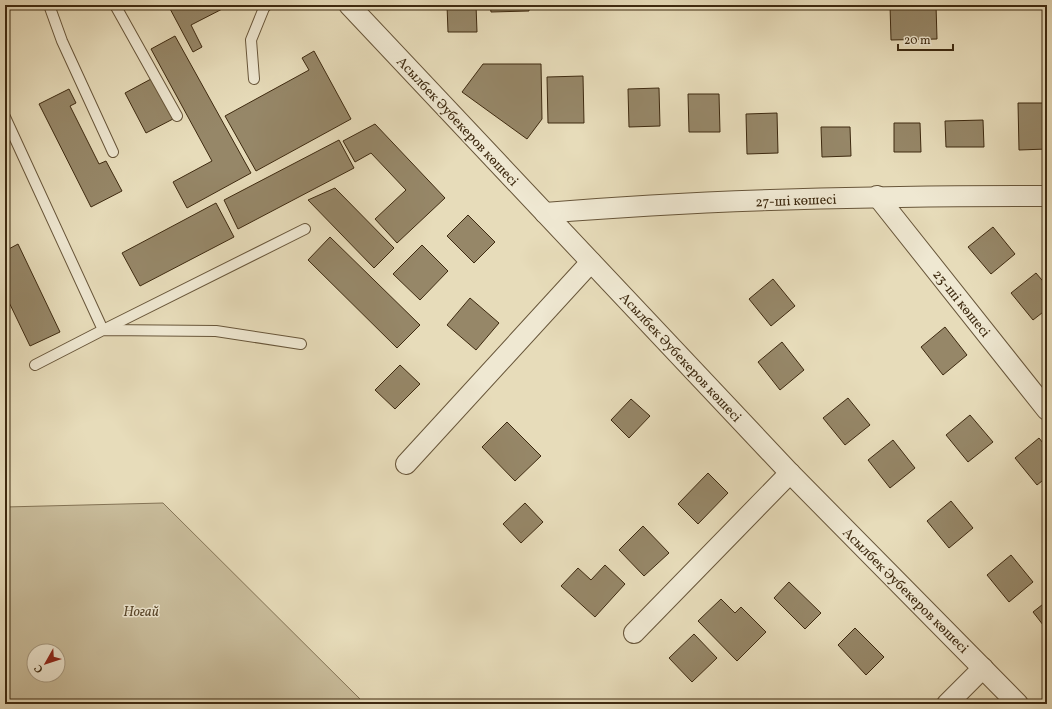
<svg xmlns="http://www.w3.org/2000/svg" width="1052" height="709" font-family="Vollkorn,serif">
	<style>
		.green { fill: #cabe9d; stroke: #847456; fill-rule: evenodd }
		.building { fill: #968768; stroke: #3e2a10 }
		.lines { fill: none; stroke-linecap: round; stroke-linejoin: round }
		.service-casing { stroke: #68563a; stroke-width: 12 }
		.minor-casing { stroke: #68563a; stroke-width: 22 }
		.service { stroke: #efe8d2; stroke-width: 10 }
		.minor { stroke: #efe8d2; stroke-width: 20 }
		.labels { text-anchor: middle; stroke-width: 3; stroke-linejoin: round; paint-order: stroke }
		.street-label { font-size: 14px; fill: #3e2a10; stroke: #efe8d2 }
		.park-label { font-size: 14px; font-style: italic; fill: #5a482c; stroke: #efe8d2 }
	</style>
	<rect width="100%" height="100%" fill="#e7dcba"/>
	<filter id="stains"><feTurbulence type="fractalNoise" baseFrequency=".005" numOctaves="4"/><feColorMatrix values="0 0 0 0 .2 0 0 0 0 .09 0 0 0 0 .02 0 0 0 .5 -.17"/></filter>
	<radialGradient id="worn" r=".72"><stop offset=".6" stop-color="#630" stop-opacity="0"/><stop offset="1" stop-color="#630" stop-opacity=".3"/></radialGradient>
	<path class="green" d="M163,503L365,704H5V507ZM34,651H58V675H34Z"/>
	<g class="building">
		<polygon points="168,5 230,5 191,25 202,47 193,52"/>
		<polygon points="447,5 476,5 477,32 448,32"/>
		<polygon points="490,5 529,5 529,11 491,12"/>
		<rect x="694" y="5" width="28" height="1"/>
		<polygon points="890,5 936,5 937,39 891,40"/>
		<polygon points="175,36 251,173 187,208 173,182 212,161 151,49"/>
		<polygon points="314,51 351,119 256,171 225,116 309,70 302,58"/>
		<polygon points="483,64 541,64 542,119 527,139 462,92"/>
		<polygon points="583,76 584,123 548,123 547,77"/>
		<polygon points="151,79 173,119 146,133 125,93"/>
		<polygon points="659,88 660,126 629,127 628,89"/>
		<polygon points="69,89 76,103 70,106 99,164 106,161 122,191 91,207 39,104"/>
		<polygon points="688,94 719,94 720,132 689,132"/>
		<polygon points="1018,103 1047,103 1047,149 1019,150"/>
		<polygon points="777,113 778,153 747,154 746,114"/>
		<polygon points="983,120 984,147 946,147 945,121"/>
		<polygon points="894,123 920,123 921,152 894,152"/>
		<polygon points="375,124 445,198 397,243 375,219 406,190 371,153 355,162 343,141"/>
		<polygon points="821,127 850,127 851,156 822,157"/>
		<polygon points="339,140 354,168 238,229 224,200"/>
		<polygon points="335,188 394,248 374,268 308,200"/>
		<polygon points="216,203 234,237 140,286 122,253"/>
		<polygon points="468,215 495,242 474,263 447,236"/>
		<polygon points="993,227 1015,254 991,274 968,247"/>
		<polygon points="330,237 420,325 397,348 308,260"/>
		<polygon points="18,244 60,332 30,346 5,294 5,251"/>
		<polygon points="422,245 448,271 420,300 393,274"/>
		<polygon points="1036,273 1047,286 1047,309 1033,320 1011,293"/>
		<polygon points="773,279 795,306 771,326 749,299"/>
		<polygon points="470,298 499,323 476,350 447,325"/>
		<polygon points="945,327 967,355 943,375 921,347"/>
		<polygon points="782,342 804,370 780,390 758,362"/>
		<polygon points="400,365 420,384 395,409 375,390"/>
		<polygon points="848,398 870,425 845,445 823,418"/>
		<polygon points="631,399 650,416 629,438 611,420"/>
		<polygon points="970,415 993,442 968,462 946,435"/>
		<polygon points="507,422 541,456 515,481 482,447"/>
		<polygon points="1039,438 1047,448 1047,477 1037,485 1015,458"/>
		<polygon points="893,440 915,468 890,488 868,460"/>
		<polygon points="708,473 728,493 698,524 678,504"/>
		<polygon points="951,501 973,528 949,548 927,521"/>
		<polygon points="525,503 543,522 521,543 503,524"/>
		<polygon points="643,526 669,553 644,576 619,550"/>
		<polygon points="1011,555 1033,582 1009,602 987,575"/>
		<polygon points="605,565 625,584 595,617 561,586 578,568 591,580"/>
		<polygon points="789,582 821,613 805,629 774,598"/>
		<polygon points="721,599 735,613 741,607 766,632 737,661 698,621"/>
		<polygon points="1047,601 1047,630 1033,612"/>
		<polygon points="855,628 884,657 866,675 838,645"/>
		<polygon points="694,634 717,658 692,682 669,658"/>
		<polygon points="857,700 861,704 853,704"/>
	</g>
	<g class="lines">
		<defs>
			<g id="service">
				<polyline points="49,5 62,41 113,152"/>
				<polyline points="115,5 177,116"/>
				<polyline points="254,79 251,40 264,8 267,5"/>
				<polyline points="5,117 103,330 305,229"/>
				<polyline points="35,365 103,330 216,331 301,344"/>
			</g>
			<g id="minor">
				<polyline points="349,5 790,473 1018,704"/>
				<polyline points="877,196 1047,410"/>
				<path d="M545,213C712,199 879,196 1047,196"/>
				<polyline points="406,464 591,262"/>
				<polyline points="634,633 790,473"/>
				<polyline points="947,704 983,668"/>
			</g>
		</defs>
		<use href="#service" class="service-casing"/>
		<use href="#minor" class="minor-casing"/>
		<use href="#service" class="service"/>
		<use href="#minor" class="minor"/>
	</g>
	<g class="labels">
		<g class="street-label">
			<text transform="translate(458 121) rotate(47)" y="5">Асылбек Әубекеров көшесі</text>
			<text transform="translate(796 200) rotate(-2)" y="5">27-ші көшесі</text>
			<text transform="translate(962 303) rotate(51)" y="5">23-ші көшесі</text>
			<text transform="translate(681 357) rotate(47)" y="5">Асылбек Әубекеров көшесі</text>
			<text transform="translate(906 590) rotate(45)" y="5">Асылбек Әубекеров көшесі</text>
		</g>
		<g class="park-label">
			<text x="141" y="616">Ноғай</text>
		</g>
	</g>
	<rect width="1052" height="709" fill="none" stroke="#e7dcba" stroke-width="20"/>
	<rect x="6" y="6" width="1040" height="697" fill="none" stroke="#3e2a10" stroke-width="2"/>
	<rect x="10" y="10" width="1032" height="689" fill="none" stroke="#3e2a10"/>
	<g transform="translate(46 663) rotate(231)"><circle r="19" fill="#efe8d2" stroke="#a89c84"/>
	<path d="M0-3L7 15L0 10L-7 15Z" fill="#8f2418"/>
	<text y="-6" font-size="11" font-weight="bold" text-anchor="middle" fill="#3e2a10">С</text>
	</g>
	<path d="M898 44v6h55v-6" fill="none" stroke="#3e2a10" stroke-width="2"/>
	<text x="904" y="44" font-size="12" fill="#3e2a10" stroke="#efe8d2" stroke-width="3" paint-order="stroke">20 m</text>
	<rect width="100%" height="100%" filter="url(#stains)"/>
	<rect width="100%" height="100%" fill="url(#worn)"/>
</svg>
